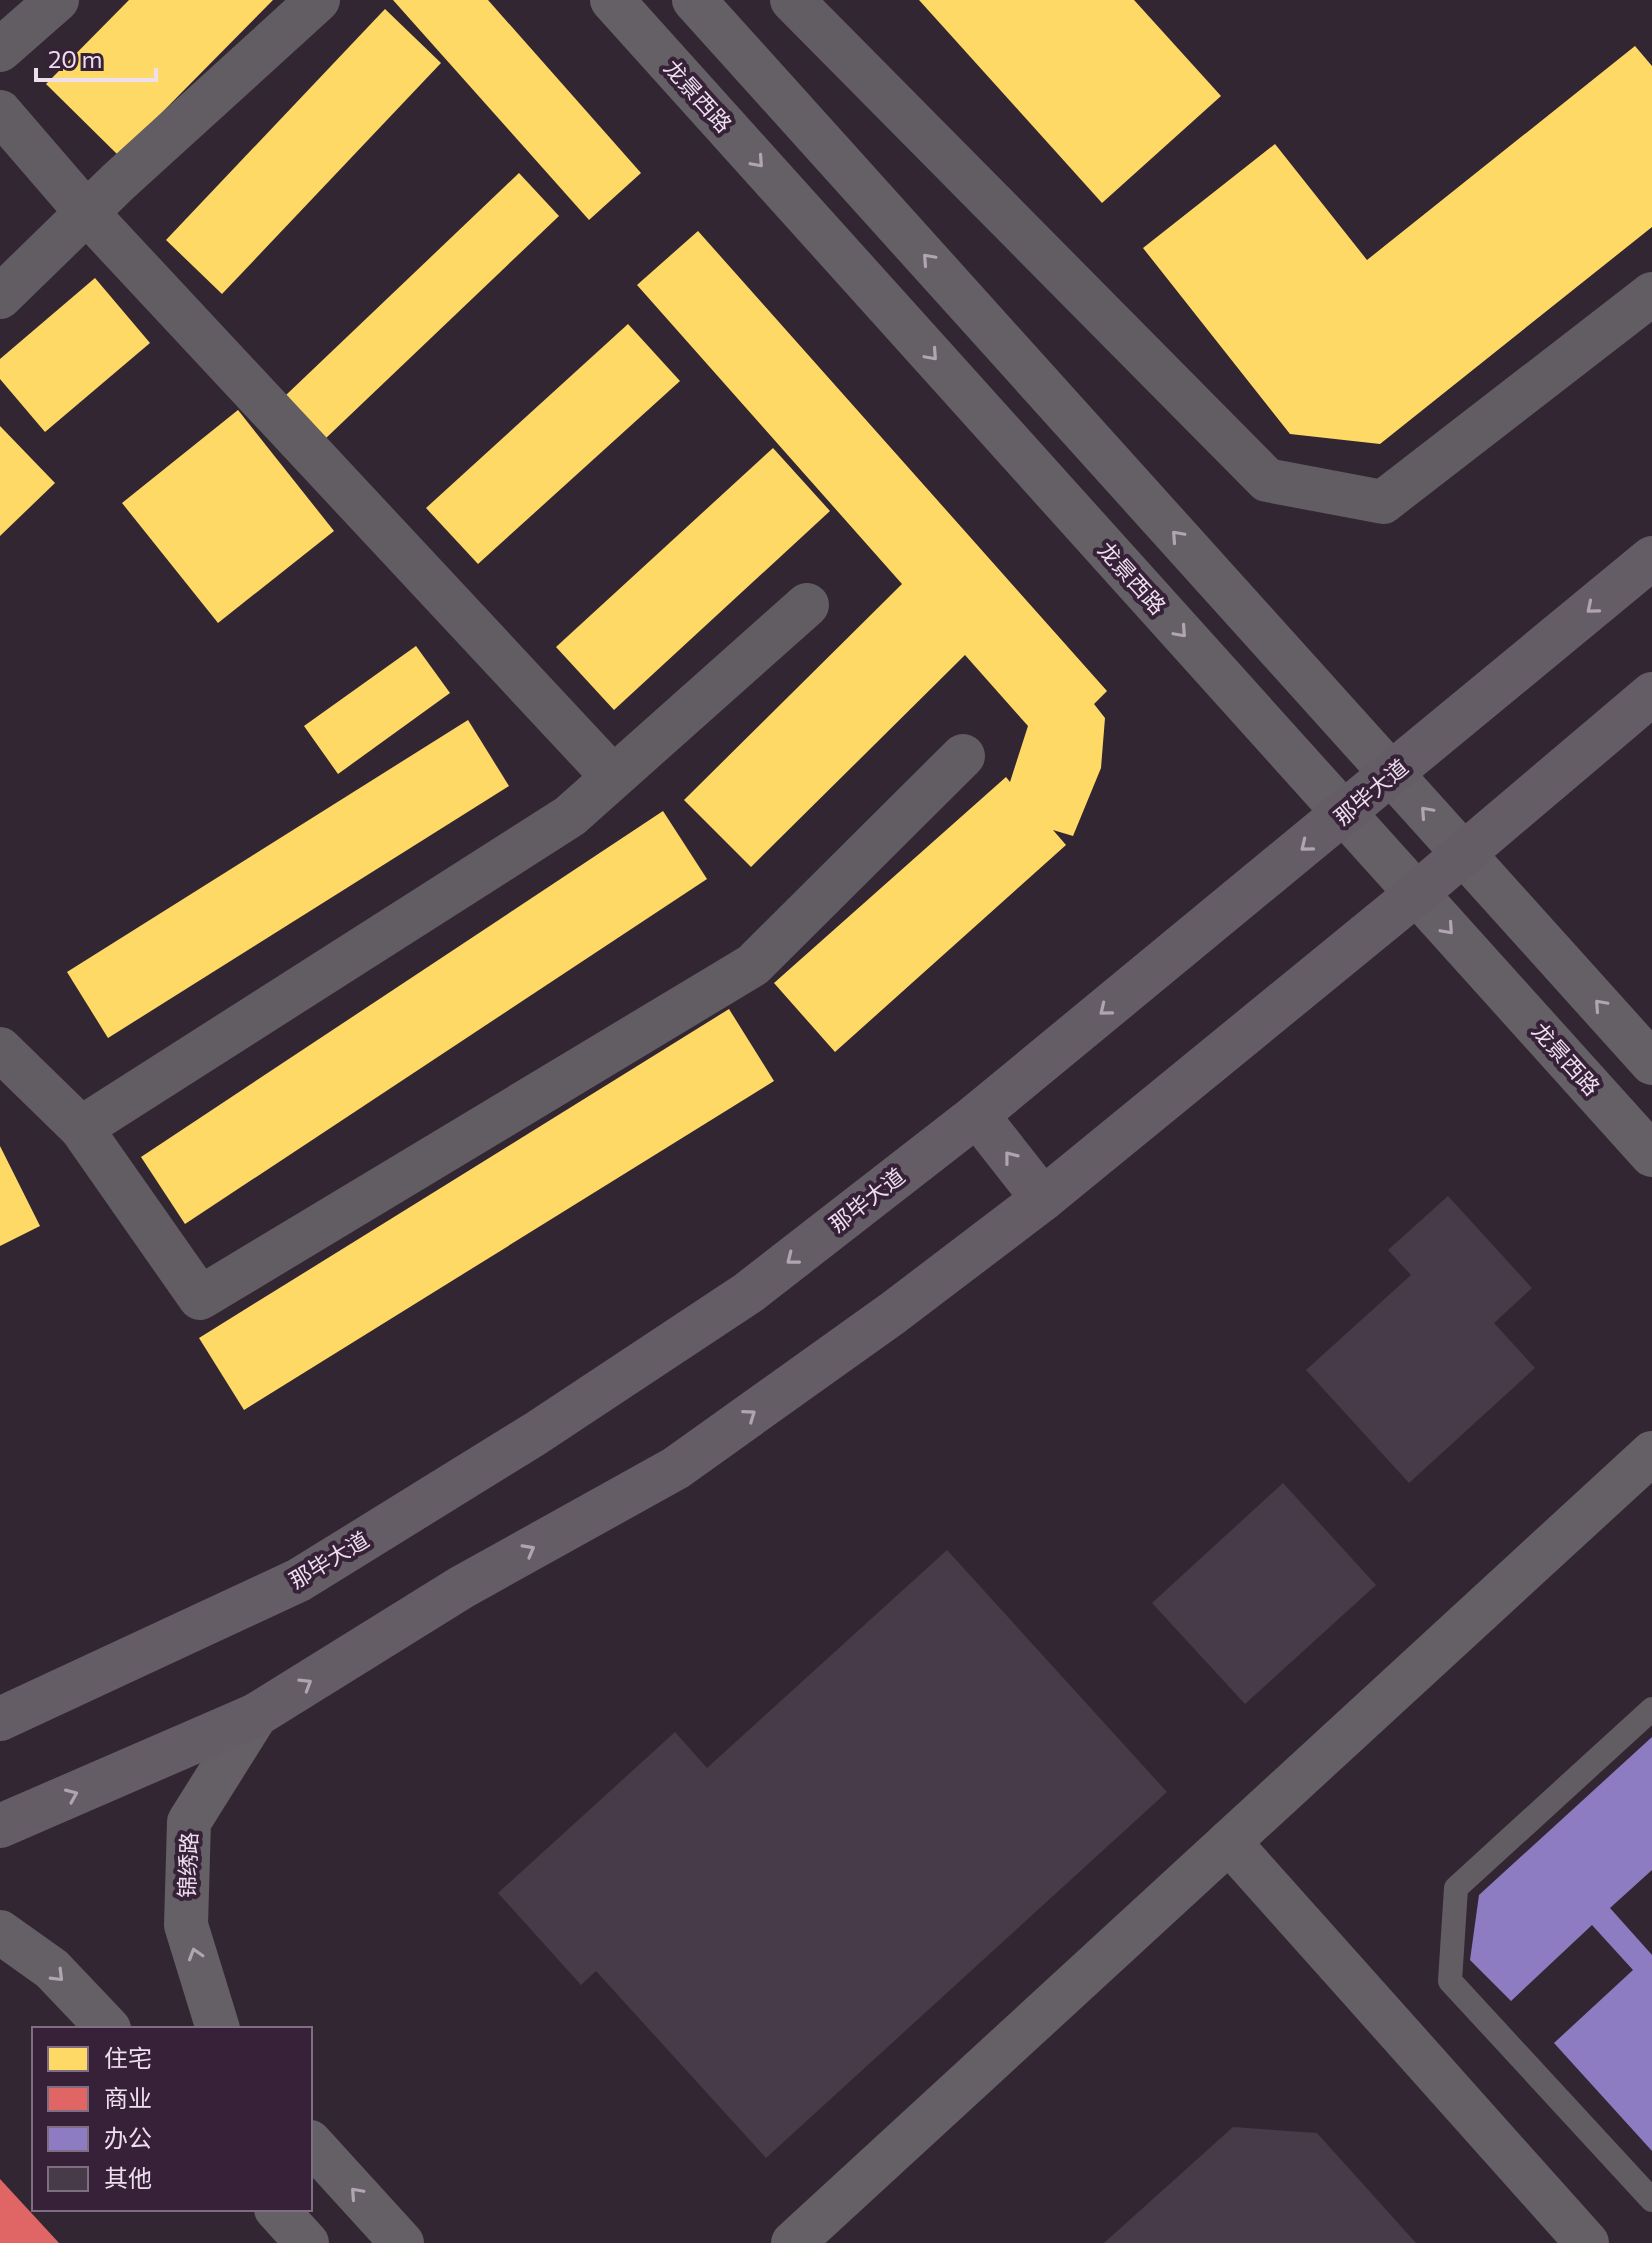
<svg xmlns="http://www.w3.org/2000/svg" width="1652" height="2243" font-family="Commissioner,'Noto Sans SC',sans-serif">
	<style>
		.homes { fill: #ffd966 }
		.shops { fill: #e06666 }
		.offices { fill: #8e7cc3 }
		.building { fill: #483b49 }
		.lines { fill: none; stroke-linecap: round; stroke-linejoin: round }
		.lane { stroke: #625d63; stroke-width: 24 }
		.street { stroke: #625d63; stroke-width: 44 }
		.secondary { stroke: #655f66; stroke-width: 44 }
		.primary { stroke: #655d65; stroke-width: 44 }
		.oneway { stroke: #b0a5b1 }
		.oneway2 { stroke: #b0a4b0 }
		.labels { text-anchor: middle; stroke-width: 8; stroke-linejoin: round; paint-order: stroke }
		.street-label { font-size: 22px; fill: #eddfee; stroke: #362138 }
	</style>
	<rect width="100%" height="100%" fill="#322633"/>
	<g class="homes">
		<polygon points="129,0 273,0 119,156 46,84"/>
		<polygon points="393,0 488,0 641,173 589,220"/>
		<polygon points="919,0 1134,0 1221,96 1102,203"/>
		<polygon points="385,9 441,63 222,294 166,240"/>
		<polygon points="1635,46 1652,66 1652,227 1380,444 1290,434 1143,248 1275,144 1367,260"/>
		<polygon points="519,173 559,216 325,439 285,396"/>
		<polygon points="698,231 1107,691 1094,704 1105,718 1101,768 1073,836 1053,830 1066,845 835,1052 774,983 1006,777 1010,782 1028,726 965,655 751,867 684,800 902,584 637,285"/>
		<polygon points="95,278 150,343 45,432 0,379 0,359"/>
		<polygon points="628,324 680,381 478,564 426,508"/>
		<polygon points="238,410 334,531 218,623 122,503"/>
		<polygon points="0,426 55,483 0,536"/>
		<polygon points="773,448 830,511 614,710 556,647"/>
		<polygon points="416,646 450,693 338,774 304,726"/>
		<polygon points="468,720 509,786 108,1038 67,972"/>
		<polygon points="663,811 707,879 185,1224 141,1157"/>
		<polygon points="729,1009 774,1081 244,1410 199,1338"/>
		<polygon points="0,1146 40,1226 0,1246"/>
	</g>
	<polygon class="shops" points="0,2179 59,2243 0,2243"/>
	<polygon class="offices" points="1652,1737 1652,1870 1610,1908 1652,1955 1652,2151 1554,2043 1633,1970 1592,1925 1511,2001 1470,1960 1479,1895"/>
	<g class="building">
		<polygon points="1448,1196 1532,1288 1494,1323 1535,1368 1409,1483 1306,1370 1411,1275 1388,1250"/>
		<polygon points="1283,1483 1376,1585 1245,1704 1152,1603"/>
		<polygon points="947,1550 1167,1792 766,2158 596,1971 581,1985 498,1893 675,1732 707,1768"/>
		<polygon points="1233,2127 1317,2133 1416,2243 1104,2243"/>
	</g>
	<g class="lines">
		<polyline class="lane" points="1652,1709 1456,1888 1450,1981 1652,2200"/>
		<g class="street">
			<polyline points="792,0 1267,480 1383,502 1652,294"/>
			<polyline points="0,50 57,0"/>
			<polyline points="0,112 87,213 613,777"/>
			<polyline points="0,297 118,182 318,0"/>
			<polyline points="0,1049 81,1128 200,1298 753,965 963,756"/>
			<polyline points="81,1128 570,816 807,605"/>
		</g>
		<g class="secondary">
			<polyline points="612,0 1652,1155"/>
			<polyline points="694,0 1652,1063"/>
			<polyline points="1229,1842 1587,2243"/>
			<polyline points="0,1932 52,1969 109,2029"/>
			<polyline points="218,2029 186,1925 189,1822 256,1715"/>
			<polyline points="310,2142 402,2243"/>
			<polyline points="276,2209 307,2243"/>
			<polyline points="793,2243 1652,1453"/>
		</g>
		<g class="primary">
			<polyline points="977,1115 1043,1199"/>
			<polyline points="0,1719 299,1580 535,1434 748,1293 977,1115 1652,558"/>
			<polyline points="0,1826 256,1715 462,1587 676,1468 893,1313 1043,1199 1416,894 1652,694"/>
		</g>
	</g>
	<defs><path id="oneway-chevron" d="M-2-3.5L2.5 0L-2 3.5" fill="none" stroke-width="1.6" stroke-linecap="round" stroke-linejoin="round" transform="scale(2)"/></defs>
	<g class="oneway">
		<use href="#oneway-chevron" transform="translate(758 162) rotate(48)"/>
		<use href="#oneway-chevron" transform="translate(928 259) rotate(-132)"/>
		<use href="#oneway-chevron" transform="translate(932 355) rotate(48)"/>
		<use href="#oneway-chevron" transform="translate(1177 536) rotate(-132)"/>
		<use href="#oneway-chevron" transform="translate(1181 632) rotate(48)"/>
		<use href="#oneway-chevron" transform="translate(1426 812) rotate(-132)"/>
		<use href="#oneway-chevron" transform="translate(1448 929) rotate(48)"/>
		<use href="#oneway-chevron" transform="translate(1600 1005) rotate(-132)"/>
		<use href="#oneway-chevron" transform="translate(195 1954) rotate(-107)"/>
		<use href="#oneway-chevron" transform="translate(58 1976) rotate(45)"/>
		<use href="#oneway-chevron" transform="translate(356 2193) rotate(-132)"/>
	</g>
	<g class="oneway2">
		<use href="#oneway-chevron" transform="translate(1592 608) rotate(140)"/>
		<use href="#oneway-chevron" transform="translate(1306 846) rotate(141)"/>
		<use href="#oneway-chevron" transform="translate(1105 1010) rotate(141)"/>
		<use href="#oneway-chevron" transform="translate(1010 1157) rotate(-128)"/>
		<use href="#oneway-chevron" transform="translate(792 1259) rotate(142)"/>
		<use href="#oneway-chevron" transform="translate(750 1415) rotate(-35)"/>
		<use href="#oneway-chevron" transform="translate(529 1550) rotate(-29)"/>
		<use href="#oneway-chevron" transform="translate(306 1684) rotate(-32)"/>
		<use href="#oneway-chevron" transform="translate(72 1795) rotate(-23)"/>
	</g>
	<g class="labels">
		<g class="street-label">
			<text transform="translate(698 96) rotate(48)" y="8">龙景西路</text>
			<text transform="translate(1132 578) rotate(48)" y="8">龙景西路</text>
			<text transform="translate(1371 792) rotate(-40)" y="8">那毕大道</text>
			<text transform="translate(1566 1059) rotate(48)" y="8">龙景西路</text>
			<text transform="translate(867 1200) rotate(-38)" y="8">那毕大道</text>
			<text transform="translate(329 1560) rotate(-31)" y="8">那毕大道</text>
			<text transform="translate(188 1865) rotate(-88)" y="8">锦绣路</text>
		</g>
	</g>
	<rect x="32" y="2027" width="280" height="184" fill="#362138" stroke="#7f6d81" stroke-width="2"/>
	<rect x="48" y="2047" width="40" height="24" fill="#ffd966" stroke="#7f6d81" stroke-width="2"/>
	<text x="104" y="2067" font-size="24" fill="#eddfee">住宅</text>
	<rect x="48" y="2087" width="40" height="24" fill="#e06666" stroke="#7f6d81" stroke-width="2"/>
	<text x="104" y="2107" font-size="24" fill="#eddfee">商业</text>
	<rect x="48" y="2127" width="40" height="24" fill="#8e7cc3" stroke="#7f6d81" stroke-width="2"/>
	<text x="104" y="2147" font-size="24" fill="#eddfee">办公</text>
	<rect x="48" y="2167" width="40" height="24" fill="#483b49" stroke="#7f6d81" stroke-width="2"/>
	<text x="104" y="2187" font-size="24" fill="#eddfee">其他</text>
	<path d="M36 68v12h120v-12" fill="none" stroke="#eddfee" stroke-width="4"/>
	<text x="48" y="68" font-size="24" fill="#eddfee" stroke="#362138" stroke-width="6" paint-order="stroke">20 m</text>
</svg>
